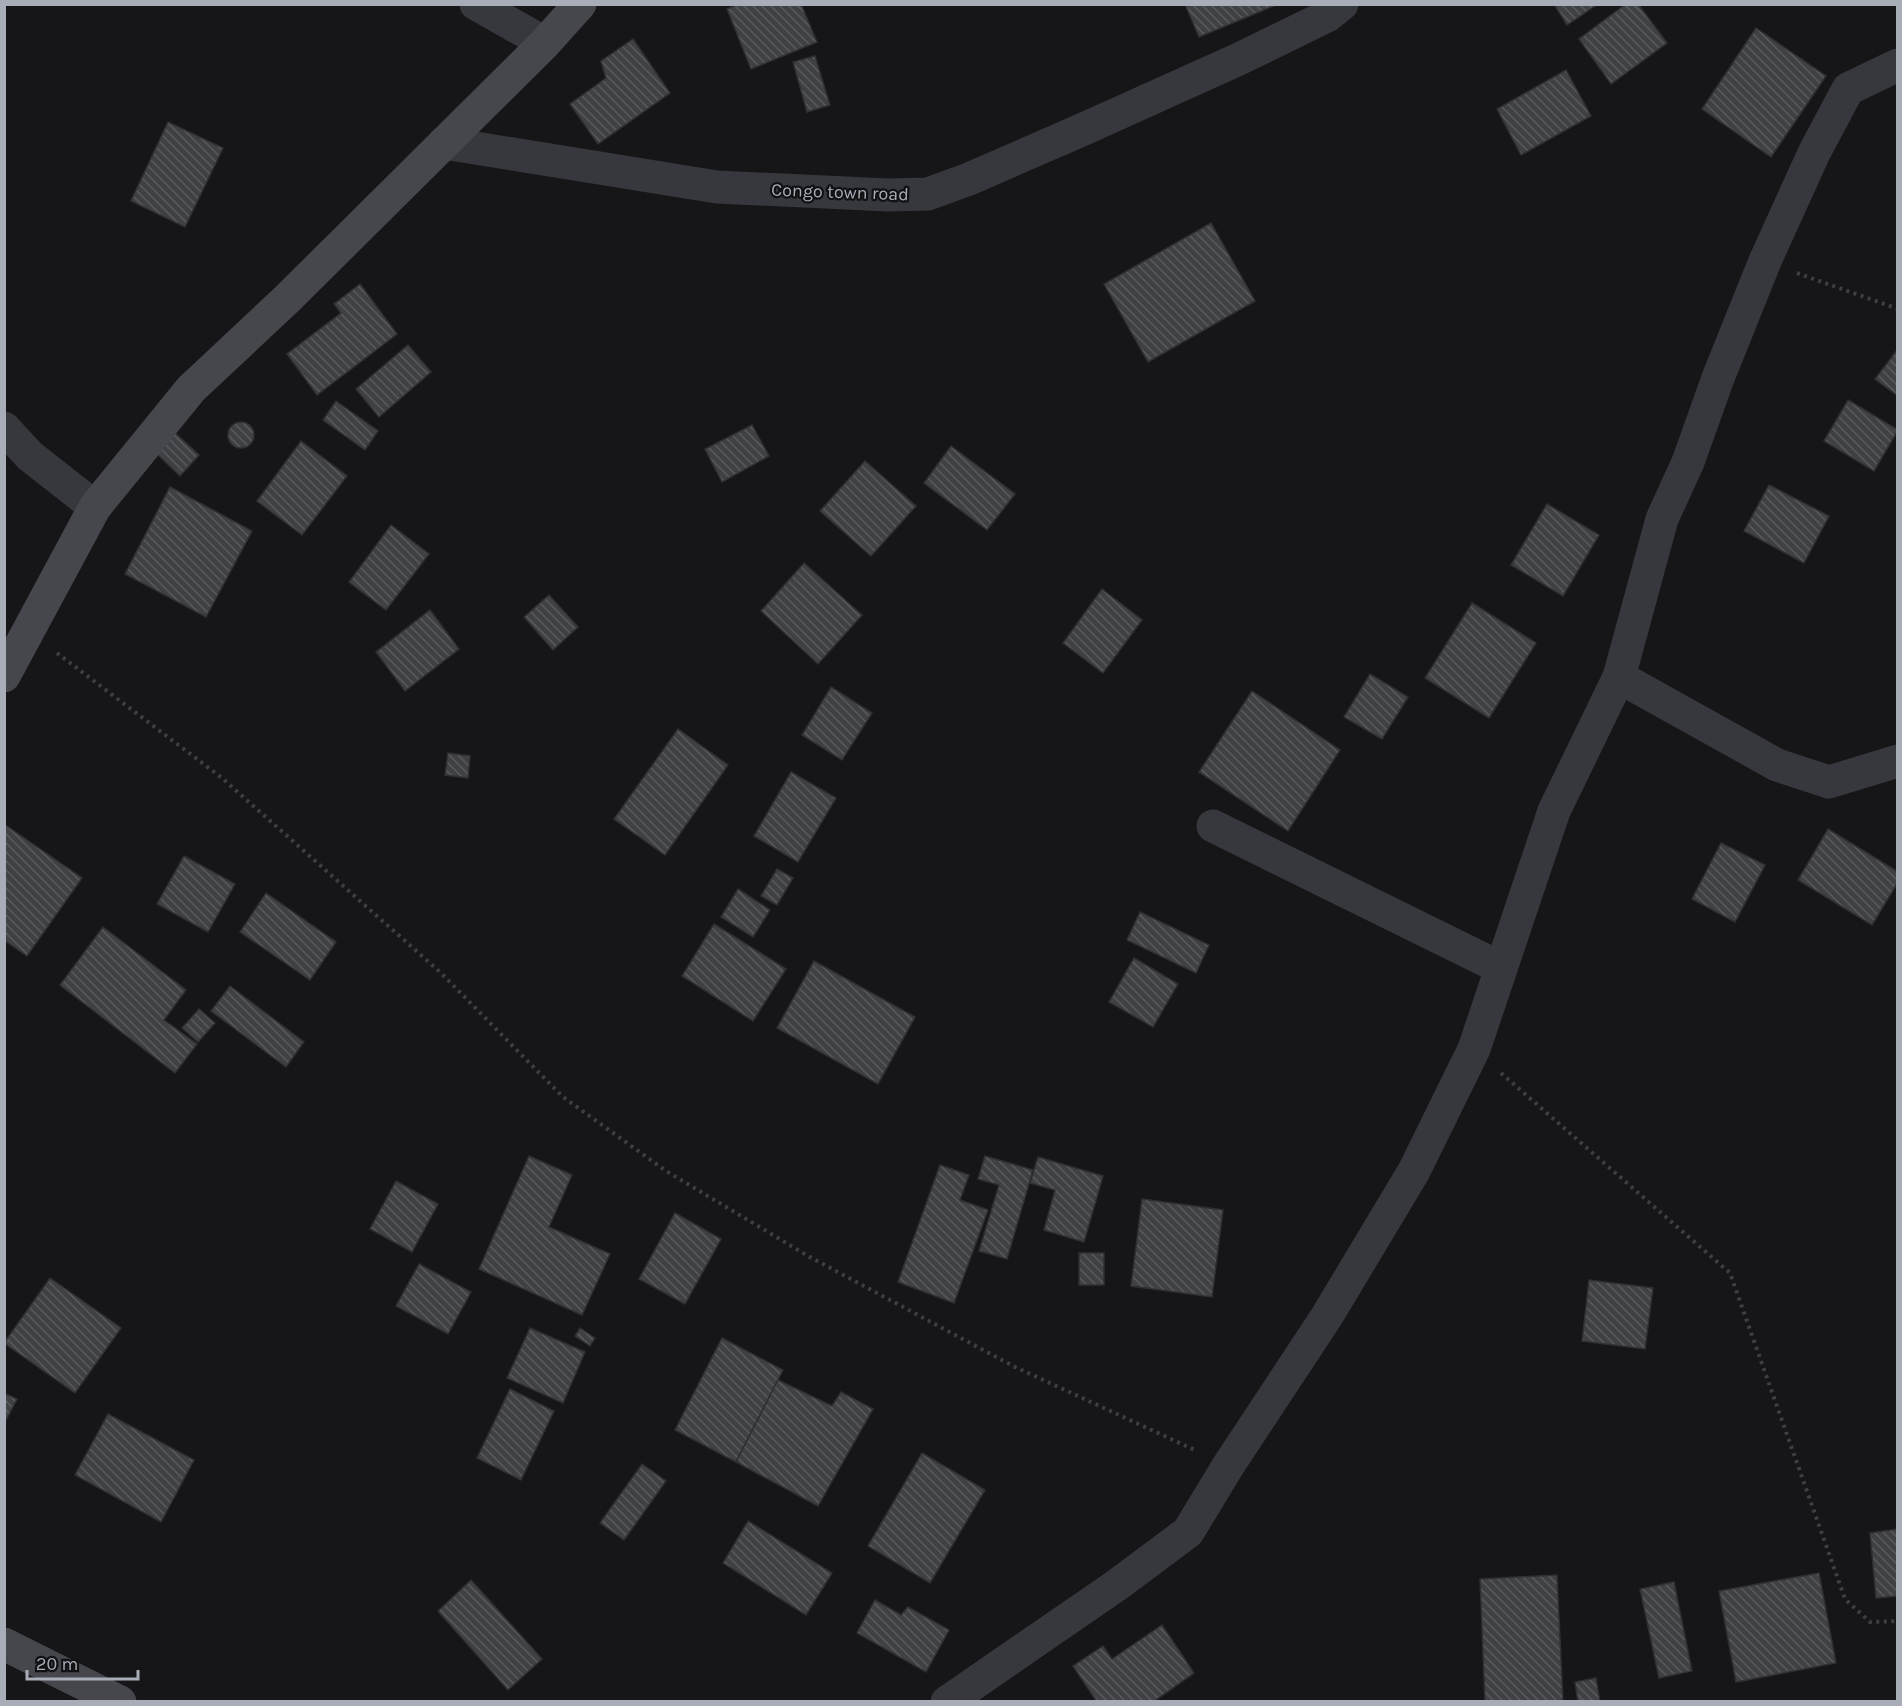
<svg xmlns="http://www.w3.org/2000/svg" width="1902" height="1706" font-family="Karla,sans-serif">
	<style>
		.building { fill: url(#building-back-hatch); stroke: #303034; stroke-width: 1.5 }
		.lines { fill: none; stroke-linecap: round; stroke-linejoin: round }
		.path { stroke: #3d3f44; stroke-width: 4; stroke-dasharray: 3 4.5; stroke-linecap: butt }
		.street { stroke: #37383d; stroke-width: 33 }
		.secondary { stroke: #45474d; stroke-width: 33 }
		.labels { text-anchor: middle; stroke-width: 4.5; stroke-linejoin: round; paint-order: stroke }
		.street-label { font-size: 18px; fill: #a8adb8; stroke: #111113 }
	</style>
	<defs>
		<pattern id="building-back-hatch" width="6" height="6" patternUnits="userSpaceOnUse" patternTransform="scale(1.5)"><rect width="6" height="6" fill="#404145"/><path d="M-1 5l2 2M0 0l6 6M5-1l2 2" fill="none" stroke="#595a5e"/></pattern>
	</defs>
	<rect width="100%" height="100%" fill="#161618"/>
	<g class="building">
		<polygon points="739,4 801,4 817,42 751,69 727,9"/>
		<polygon points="1185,4 1276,4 1276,5 1199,37"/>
		<polygon points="1554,4 1598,4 1567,25"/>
		<polygon points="1626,4 1638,4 1667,43 1611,84 1579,39"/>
		<polygon points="1756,28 1826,76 1771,157 1702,109"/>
		<polygon points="633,39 670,93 598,144 570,104 606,78 601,61"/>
		<polygon points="815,56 830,105 807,112 793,62"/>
		<polygon points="1566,70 1591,116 1521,155 1497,109"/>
		<polygon points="168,122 223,148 185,227 131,201"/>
		<polygon points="1211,223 1255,301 1148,362 1104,284"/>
		<polygon points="360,284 397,334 317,395 287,354 341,313 334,304"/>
		<polygon points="408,345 431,372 379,417 356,389"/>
		<polygon points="1898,349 1898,396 1875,379"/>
		<polygon points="1848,400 1898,430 1874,471 1824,441"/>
		<polygon points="336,401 378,431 365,450 323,420"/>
		<circle cx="241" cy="435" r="13"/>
		<polygon points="752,425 769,456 722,482 705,449"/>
		<polygon points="173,431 199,455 180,476 154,451"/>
		<polygon points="301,441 347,476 302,535 257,501"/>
		<polygon points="951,446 1015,494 987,530 924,483"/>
		<polygon points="865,461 916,506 871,556 820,511"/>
		<polygon points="1769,485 1829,516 1804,563 1744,531"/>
		<polygon points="170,487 252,531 206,617 125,574"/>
		<polygon points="1547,504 1599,535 1563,596 1511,565"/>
		<polygon points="391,525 429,554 386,610 349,582"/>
		<polygon points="804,563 862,615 818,664 761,611"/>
		<polygon points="1102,589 1142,620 1103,673 1063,643"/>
		<polygon points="549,595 578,627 553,650 524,617"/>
		<polygon points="1472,603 1536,643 1489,718 1425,678"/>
		<polygon points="430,610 459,649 405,691 376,652"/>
		<polygon points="1370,674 1408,697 1382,739 1344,717"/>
		<polygon points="831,687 872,713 842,760 802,735"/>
		<polygon points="1252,691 1340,750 1288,831 1199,772"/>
		<polygon points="678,729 728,765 665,855 614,819"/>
		<polygon points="448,753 470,756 468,778 445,775"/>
		<polygon points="791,772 836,798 798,862 754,836"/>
		<polygon points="4,824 82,878 27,956 4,940"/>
		<polygon points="1828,829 1898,872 1898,882 1872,925 1798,880"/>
		<polygon points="1721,843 1765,865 1735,922 1692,899"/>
		<polygon points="184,856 235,884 208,932 157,904"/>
		<polygon points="777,869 793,878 777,905 761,896"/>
		<polygon points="738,889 770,910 753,937 721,917"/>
		<polygon points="266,893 336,942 310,980 240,932"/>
		<polygon points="1140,912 1209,945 1196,973 1127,940"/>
		<polygon points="714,924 786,969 753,1021 682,976"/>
		<polygon points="103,927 186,990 164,1020 197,1044 175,1073 60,985"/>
		<polygon points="1134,958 1178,984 1153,1027 1109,1002"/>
		<polygon points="814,961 915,1017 878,1084 777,1028"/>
		<polygon points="230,986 304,1042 286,1067 211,1011"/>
		<polygon points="199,1009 215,1023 198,1042 182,1028"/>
		<polygon points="529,1156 572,1175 549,1227 610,1254 582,1315 479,1269"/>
		<polygon points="985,1156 1033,1170 1007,1259 979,1251 999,1185 978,1179"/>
		<polygon points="1038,1157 1103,1176 1084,1242 1044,1230 1055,1190 1030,1183"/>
		<polygon points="940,1165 969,1175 960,1200 988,1210 954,1303 898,1282"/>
		<polygon points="396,1181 438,1204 412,1252 370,1229"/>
		<polygon points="1142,1199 1223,1210 1212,1297 1131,1286"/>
		<polygon points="675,1213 721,1239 685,1304 639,1279"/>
		<rect x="1079" y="1253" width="25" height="32"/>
		<polygon points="419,1264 471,1292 448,1334 396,1306"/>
		<polygon points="50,1278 121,1328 75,1393 4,1343"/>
		<polygon points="1589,1280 1653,1288 1645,1349 1582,1341"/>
		<polygon points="530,1328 585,1352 563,1403 507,1378"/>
		<polygon points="580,1328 595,1338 590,1346 575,1336"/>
		<polygon points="722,1338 783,1370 736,1462 675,1430"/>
		<polygon points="778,1380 832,1406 841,1392 873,1409 818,1506 736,1462"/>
		<polygon points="510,1389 554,1411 521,1480 477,1458"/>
		<polygon points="4,1393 17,1399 4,1424"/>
		<polygon points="108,1414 194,1460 161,1522 75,1475"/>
		<polygon points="922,1453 985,1490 930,1583 868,1546"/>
		<polygon points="642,1464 666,1481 624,1540 600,1523"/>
		<polygon points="748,1521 832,1573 806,1615 723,1563"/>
		<polygon points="1898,1529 1898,1596 1876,1598 1870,1533"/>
		<polygon points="1819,1573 1836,1663 1736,1682 1719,1591"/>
		<polygon points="1557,1575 1563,1702 1485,1702 1480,1579"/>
		<polygon points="471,1580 542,1659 508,1690 438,1611"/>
		<polygon points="1674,1582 1692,1671 1659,1678 1640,1589"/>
		<polygon points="875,1600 901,1615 908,1607 949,1630 926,1672 857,1633"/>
		<polygon points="1162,1625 1194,1673 1153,1702 1097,1702 1073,1666 1103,1646 1112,1659"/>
		<polygon points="1596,1678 1600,1702 1578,1702 1575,1682"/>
	</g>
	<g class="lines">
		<g class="path">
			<polyline points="1797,273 1898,309"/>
			<polyline points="57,653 222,778 441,973 563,1097 666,1171 808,1256 1013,1366 1197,1451"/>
			<polyline points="1501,1073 1730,1273 1845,1599 1870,1622 1898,1621"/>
		</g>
		<g class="street">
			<polyline points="476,4 545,43"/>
			<polyline points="444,143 717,187 888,195 928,194 969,179 1086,128 1239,59 1327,16 1342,4"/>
			<polyline points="4,428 30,456 95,507"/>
			<polyline points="1619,677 1777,765 1829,782 1898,761"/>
			<polyline points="1213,826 1501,968"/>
			<polyline points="947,1702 1117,1585 1188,1532 1228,1466 1327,1316 1414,1171 1474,1049 1554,811 1619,677 1662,519 1688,462 1718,378 1765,261 1814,153 1848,89 1898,65"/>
		</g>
		<g class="secondary">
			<polyline points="4,676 95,507 191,389 287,299 545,43 580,4"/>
			<polyline points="4,1644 120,1702"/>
		</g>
	</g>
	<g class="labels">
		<g class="street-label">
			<text transform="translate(840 192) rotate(2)" y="6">Congo town road</text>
		</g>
	</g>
	<rect width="1902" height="1706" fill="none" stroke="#a8adb8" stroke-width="12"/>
	<path d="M27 1670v9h111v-9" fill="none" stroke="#a8adb8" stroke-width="3"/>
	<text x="36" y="1670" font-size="18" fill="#a8adb8" stroke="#111113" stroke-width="4.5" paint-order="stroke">20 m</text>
</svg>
